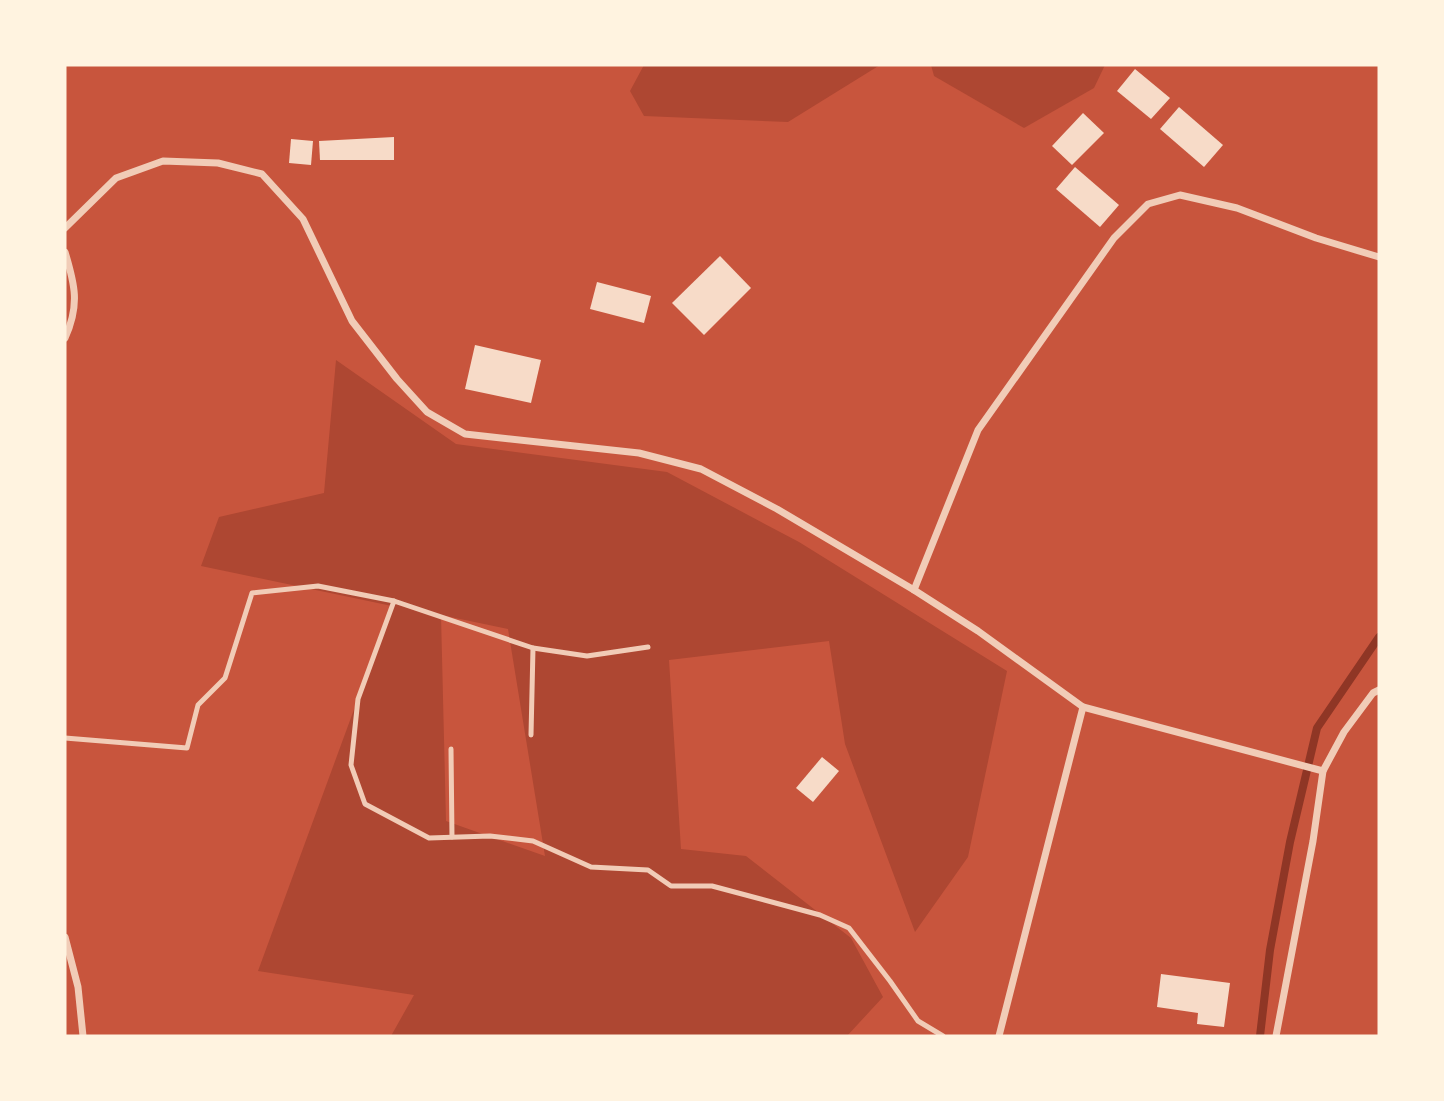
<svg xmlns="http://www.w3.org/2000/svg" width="1444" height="1101" font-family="'Roboto Condensed',sans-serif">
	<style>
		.green { fill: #ae4732; fill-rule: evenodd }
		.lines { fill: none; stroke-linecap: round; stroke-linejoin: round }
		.stream { stroke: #8f3625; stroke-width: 8 }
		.building { fill: #f7dbc8 }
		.service { stroke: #f1ccb7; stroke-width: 5 }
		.minor { stroke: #f1ccb7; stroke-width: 7 }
	</style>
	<rect width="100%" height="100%" fill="#c8553d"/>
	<g class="green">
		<polygon points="644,65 880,65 788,122 644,116 630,91"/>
		<polygon points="931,65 1105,65 1094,88 1024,128 934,76"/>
		<path d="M336,360L456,444L667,472L799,542L1007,671L968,857L915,932L845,744L829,641L669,660L681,849L746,856L851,938L883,997L847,1036H391L414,995L258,971L392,606L201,566L219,517L324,493ZM441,615L508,629L545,856L446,821Z"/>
	</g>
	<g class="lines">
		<polyline class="stream" points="1260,1036 1270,950 1290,842 1317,728 1379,637"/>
	</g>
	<g class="building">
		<polygon points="1135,69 1170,98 1151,119 1117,91"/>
		<polygon points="1179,107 1223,145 1204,167 1160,129"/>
		<polygon points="1083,113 1104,133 1072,165 1052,146"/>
		<polygon points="394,137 394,160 320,160 319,141"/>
		<polygon points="291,139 313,141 311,165 289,163"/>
		<polygon points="1075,167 1119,205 1100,227 1056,189"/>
		<polygon points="720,256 751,288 704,335 672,303"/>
		<polygon points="597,282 651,296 644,323 590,309"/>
		<polygon points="475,345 541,360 531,403 465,389"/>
		<polygon points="822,757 839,771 813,802 796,788"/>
		<polygon points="1161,974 1230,983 1224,1027 1197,1024 1198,1013 1157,1007"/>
	</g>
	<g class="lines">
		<g class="service">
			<polyline points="533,648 587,656 648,647"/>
			<polyline points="531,735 533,648 394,601 358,699 351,765 365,804 429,838 490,836 533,841 591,867 648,870 671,886 712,886 820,915 849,928 890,981 918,1021 943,1036"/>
			<polyline points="65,738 187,748 198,705 225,678 252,593 318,586 394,601"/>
			<polyline points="451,749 452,837"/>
		</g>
		<g class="minor">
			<polyline points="65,228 116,178 163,161 218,163 262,174 303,219 352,321 397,379 427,412 465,434 639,453 701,469 777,509 914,590 978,631 1083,707 999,1036"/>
			<path d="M65,252C75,285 80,305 65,338"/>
			<polyline points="914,590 978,430 1114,238 1148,204 1180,195 1237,208 1316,238 1379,257"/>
			<polyline points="1083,707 1323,771"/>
			<polyline points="65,937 78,987 83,1036"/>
			<polyline points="1276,1036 1313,841 1323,771 1344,732 1373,693 1379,690"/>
		</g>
	</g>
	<rect width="1444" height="1101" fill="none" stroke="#fff3e0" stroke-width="133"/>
</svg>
